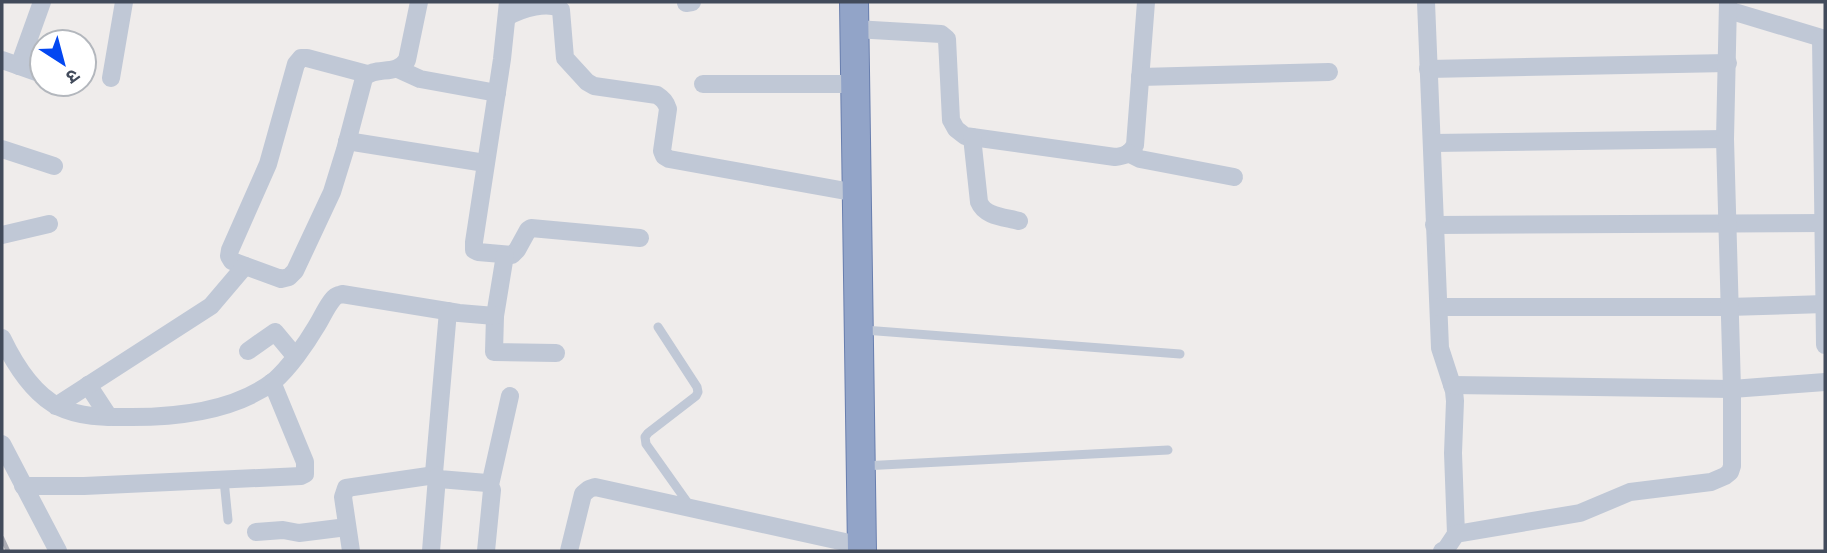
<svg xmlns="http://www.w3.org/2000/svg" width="1827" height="553" font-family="'Golos Text','Noto Sans Devanagari',sans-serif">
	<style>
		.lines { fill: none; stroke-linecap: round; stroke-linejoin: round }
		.trunk-casing { stroke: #687eae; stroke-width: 30 }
		.service { stroke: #c0c8d6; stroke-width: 9 }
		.minor { stroke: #c0c8d6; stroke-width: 18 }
		.trunk { stroke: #92a4c8; stroke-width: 28 }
		.rail { stroke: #adafb7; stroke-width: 4.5 }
	</style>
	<rect width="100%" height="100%" fill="#efeceb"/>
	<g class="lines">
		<defs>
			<polyline id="trunk" points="854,2 862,551"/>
		</defs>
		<use href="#trunk" class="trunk-casing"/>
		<g class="service">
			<polyline points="658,327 697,387 698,392 696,396 648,433 645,437 646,444 690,506"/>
			<polyline points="864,330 1180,354"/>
			<polyline points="863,466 1168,450"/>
			<polyline points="224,480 228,520"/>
		</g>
		<g class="minor">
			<polyline points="508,2 502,59 474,242 474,250 478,252 512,255 517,250 528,230 531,228 640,238"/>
			<polyline points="1426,2 1440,348 1454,391 1455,401 1453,453 1456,534 1446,549 1442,551"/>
			<polyline points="686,3 692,2"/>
			<polyline points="1728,10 1825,39"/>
			<path d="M507,17C521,9 549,0 561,10L565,58L587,82L594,86L657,95C663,99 666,102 668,109L662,151L664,156L669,159L857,193"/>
			<path d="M855,29L941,34L947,39L951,120L956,129L965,136L1115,157C1125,156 1130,154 1135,145L1146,2"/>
			<polyline points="1821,38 1825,345"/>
			<polyline points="2,60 42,74"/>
			<polyline points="19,66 42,2"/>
			<polyline points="398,69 420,79 497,93"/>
			<polyline points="1428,69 1728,63"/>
			<path d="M367,74L307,58H301L296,64L268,164L230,250L229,256L232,261L281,279L289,277L295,271L332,192L345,150L364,78C375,65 396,77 407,60L419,2"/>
			<polyline points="1140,77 1329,72"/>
			<polyline points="111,78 124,2"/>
			<polyline points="703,84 855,84"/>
			<path d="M972,137L979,202C985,217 1005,217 1019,221"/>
			<polyline points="347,141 485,163"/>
			<polyline points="1433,143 1725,139"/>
			<polyline points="2,149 54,166"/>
			<polyline points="1128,153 1140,159 1234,177"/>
			<polyline points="1434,225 1825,223"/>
			<polyline points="2,235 49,224"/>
			<polyline points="505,255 495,316 494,352 556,353"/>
			<polyline points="1439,307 1728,307 1825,304"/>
			<polyline points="448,311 434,473 439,479 487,483 490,485"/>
			<path d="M2,338C14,363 33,394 59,407C82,418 107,417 132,417C178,417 236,410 274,381C289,368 306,344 316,327C322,318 326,307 333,299C336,295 337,296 342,294L459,313L495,316"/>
			<polyline points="248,351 275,332 295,356"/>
			<polyline points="88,385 109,417"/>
			<polyline points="1452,385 1732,389 1825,382"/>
			<polyline points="56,406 211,306 245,266"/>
			<polyline points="2,444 58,551"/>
			<polyline points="23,486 84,486 301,476 305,474 305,462 272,382"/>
			<polyline points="256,532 283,530 299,533 347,527"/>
			<polyline points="1456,534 1580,513 1630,492 1711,482 1725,476 1730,472 1732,466 1732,389 1725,139 1728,2"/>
			<polyline points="351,551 343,497 346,488 435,475"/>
			<polyline points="431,551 437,477"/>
			<polyline points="486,551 492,490 490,485 510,396"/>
			<polyline points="569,551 583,494 589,489 595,487 863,546"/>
		</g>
		<use href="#trunk" class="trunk"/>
		<polyline class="rail" points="2,538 8,551"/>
	</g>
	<rect width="1827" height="553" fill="none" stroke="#424b5b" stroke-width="7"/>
	<g transform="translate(63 63) rotate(144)"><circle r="33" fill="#ffffff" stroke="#b3b7bd" stroke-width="2"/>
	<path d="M0-5L12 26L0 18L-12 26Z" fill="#0347f1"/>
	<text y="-10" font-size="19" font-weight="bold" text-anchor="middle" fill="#424b5b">उ</text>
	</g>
</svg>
